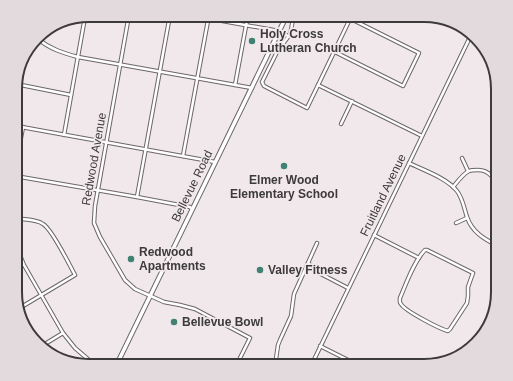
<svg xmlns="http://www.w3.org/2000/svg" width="513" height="381" font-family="Helvetica,sans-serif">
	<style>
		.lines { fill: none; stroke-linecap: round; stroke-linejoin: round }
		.street-casing { stroke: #6d6668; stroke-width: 4.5 }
		.secondary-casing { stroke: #6d6668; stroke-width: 5.5 }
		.street { stroke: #fff; stroke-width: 2.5 }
		.secondary { stroke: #fff; stroke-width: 3.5 }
		.poi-dot { fill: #3f8173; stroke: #f1e8eb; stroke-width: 1.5 }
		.labels { text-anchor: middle; stroke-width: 3.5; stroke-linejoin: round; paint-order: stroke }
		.poi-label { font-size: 12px; font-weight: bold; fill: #3d3a3b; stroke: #f1e8eb; text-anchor: start }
		.street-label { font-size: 12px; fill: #3d3a3b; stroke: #f1e8eb }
		.rim { fill: none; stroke: #3d3a3b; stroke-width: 2 }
	</style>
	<rect width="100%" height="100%" fill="#f1e8eb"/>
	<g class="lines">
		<defs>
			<g id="street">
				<polyline points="129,15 95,206 94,223 100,237 125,280 135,289 164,302 180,305 195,309 250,338 236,366"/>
				<polyline points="189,15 279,31 288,36"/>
				<path d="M294,15C292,21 292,28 290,34C286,41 281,45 277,52L262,82L264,86L307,108L350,19"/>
				<path d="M38,39C50,49 63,53 78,57L252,88"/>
				<polyline points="33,47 39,40 40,33"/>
				<polyline points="335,52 403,86 419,53 343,15"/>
				<polyline points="16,84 71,95"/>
				<polyline points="235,85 248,15"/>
				<polyline points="318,85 422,136"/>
				<polyline points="341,124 352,101"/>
				<polyline points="16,126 215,162"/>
				<polyline points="64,135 85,17"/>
				<polyline points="183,156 209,15"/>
				<polyline points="462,158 468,171"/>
				<path d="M409,163C423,170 447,178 457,191C463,199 464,208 467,217C472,232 484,239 498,246"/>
				<polyline points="15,169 23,127"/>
				<polyline points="15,176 137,197 190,207 192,209"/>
				<path d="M453,187C457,182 464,173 469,171C471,170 475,170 478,170C490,170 494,179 498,188"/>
				<polyline points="137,197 170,15"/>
				<path d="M15,218C24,220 36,219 43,224C52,229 69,264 75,275L18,309"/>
				<polyline points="456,223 467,218"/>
				<polyline points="374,235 419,258"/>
				<polyline points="15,242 19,253 24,265 63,333 75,348 96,366"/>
				<path d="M425,250H427L473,273L468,287V296L467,303L450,329L448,331C440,329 405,311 401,304C399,302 400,301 400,298C406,284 414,261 425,250Z"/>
				<polyline points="308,263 321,274 348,288"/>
				<polyline points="320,346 360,366"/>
				<polyline points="40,347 63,333"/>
				<polyline points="274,366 276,359 278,345 280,340 291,316 294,294 317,243"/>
				<polyline points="311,366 472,33"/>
			</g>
			<polyline id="secondary" points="116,366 287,15"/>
		</defs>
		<use href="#street" class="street-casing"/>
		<use href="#secondary" class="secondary-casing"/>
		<use href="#street" class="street"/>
		<use href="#secondary" class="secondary"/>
	</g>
	<g class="poi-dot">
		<circle cx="252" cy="41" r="4"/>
		<circle cx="284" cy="166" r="4"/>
		<circle cx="131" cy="259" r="4"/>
		<circle cx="260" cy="270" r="4"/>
		<circle cx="174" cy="322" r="4"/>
	</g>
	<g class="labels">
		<g class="poi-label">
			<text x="260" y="38">Holy Cross<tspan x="260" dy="14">Lutheran Church</tspan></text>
			<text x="284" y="184" text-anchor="middle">Elmer Wood<tspan x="284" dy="14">Elementary School</tspan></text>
			<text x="139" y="256">Redwood<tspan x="139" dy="14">Apartments</tspan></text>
			<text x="268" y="274">Valley Fitness</text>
			<text x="182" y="326">Bellevue Bowl</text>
		</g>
		<g class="street-label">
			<text transform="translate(94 159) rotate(-80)" y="4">Redwood Avenue</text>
			<text transform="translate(192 186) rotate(-64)" y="4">Bellevue Road</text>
			<text transform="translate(383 195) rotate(-64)" y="4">Fruitland Avenue</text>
		</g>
	</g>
	<path d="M0 0H513V381H0ZM89 22H424A67 67 0 0 1 491 89V292A67 67 0 0 1 424 359H89A67 67 0 0 1 22 292V89A67 67 0 0 1 89 22Z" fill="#e3dadd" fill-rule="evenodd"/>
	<path class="rim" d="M89 22H424A67 67 0 0 1 491 89V292A67 67 0 0 1 424 359H89A67 67 0 0 1 22 292V89A67 67 0 0 1 89 22Z"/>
</svg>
